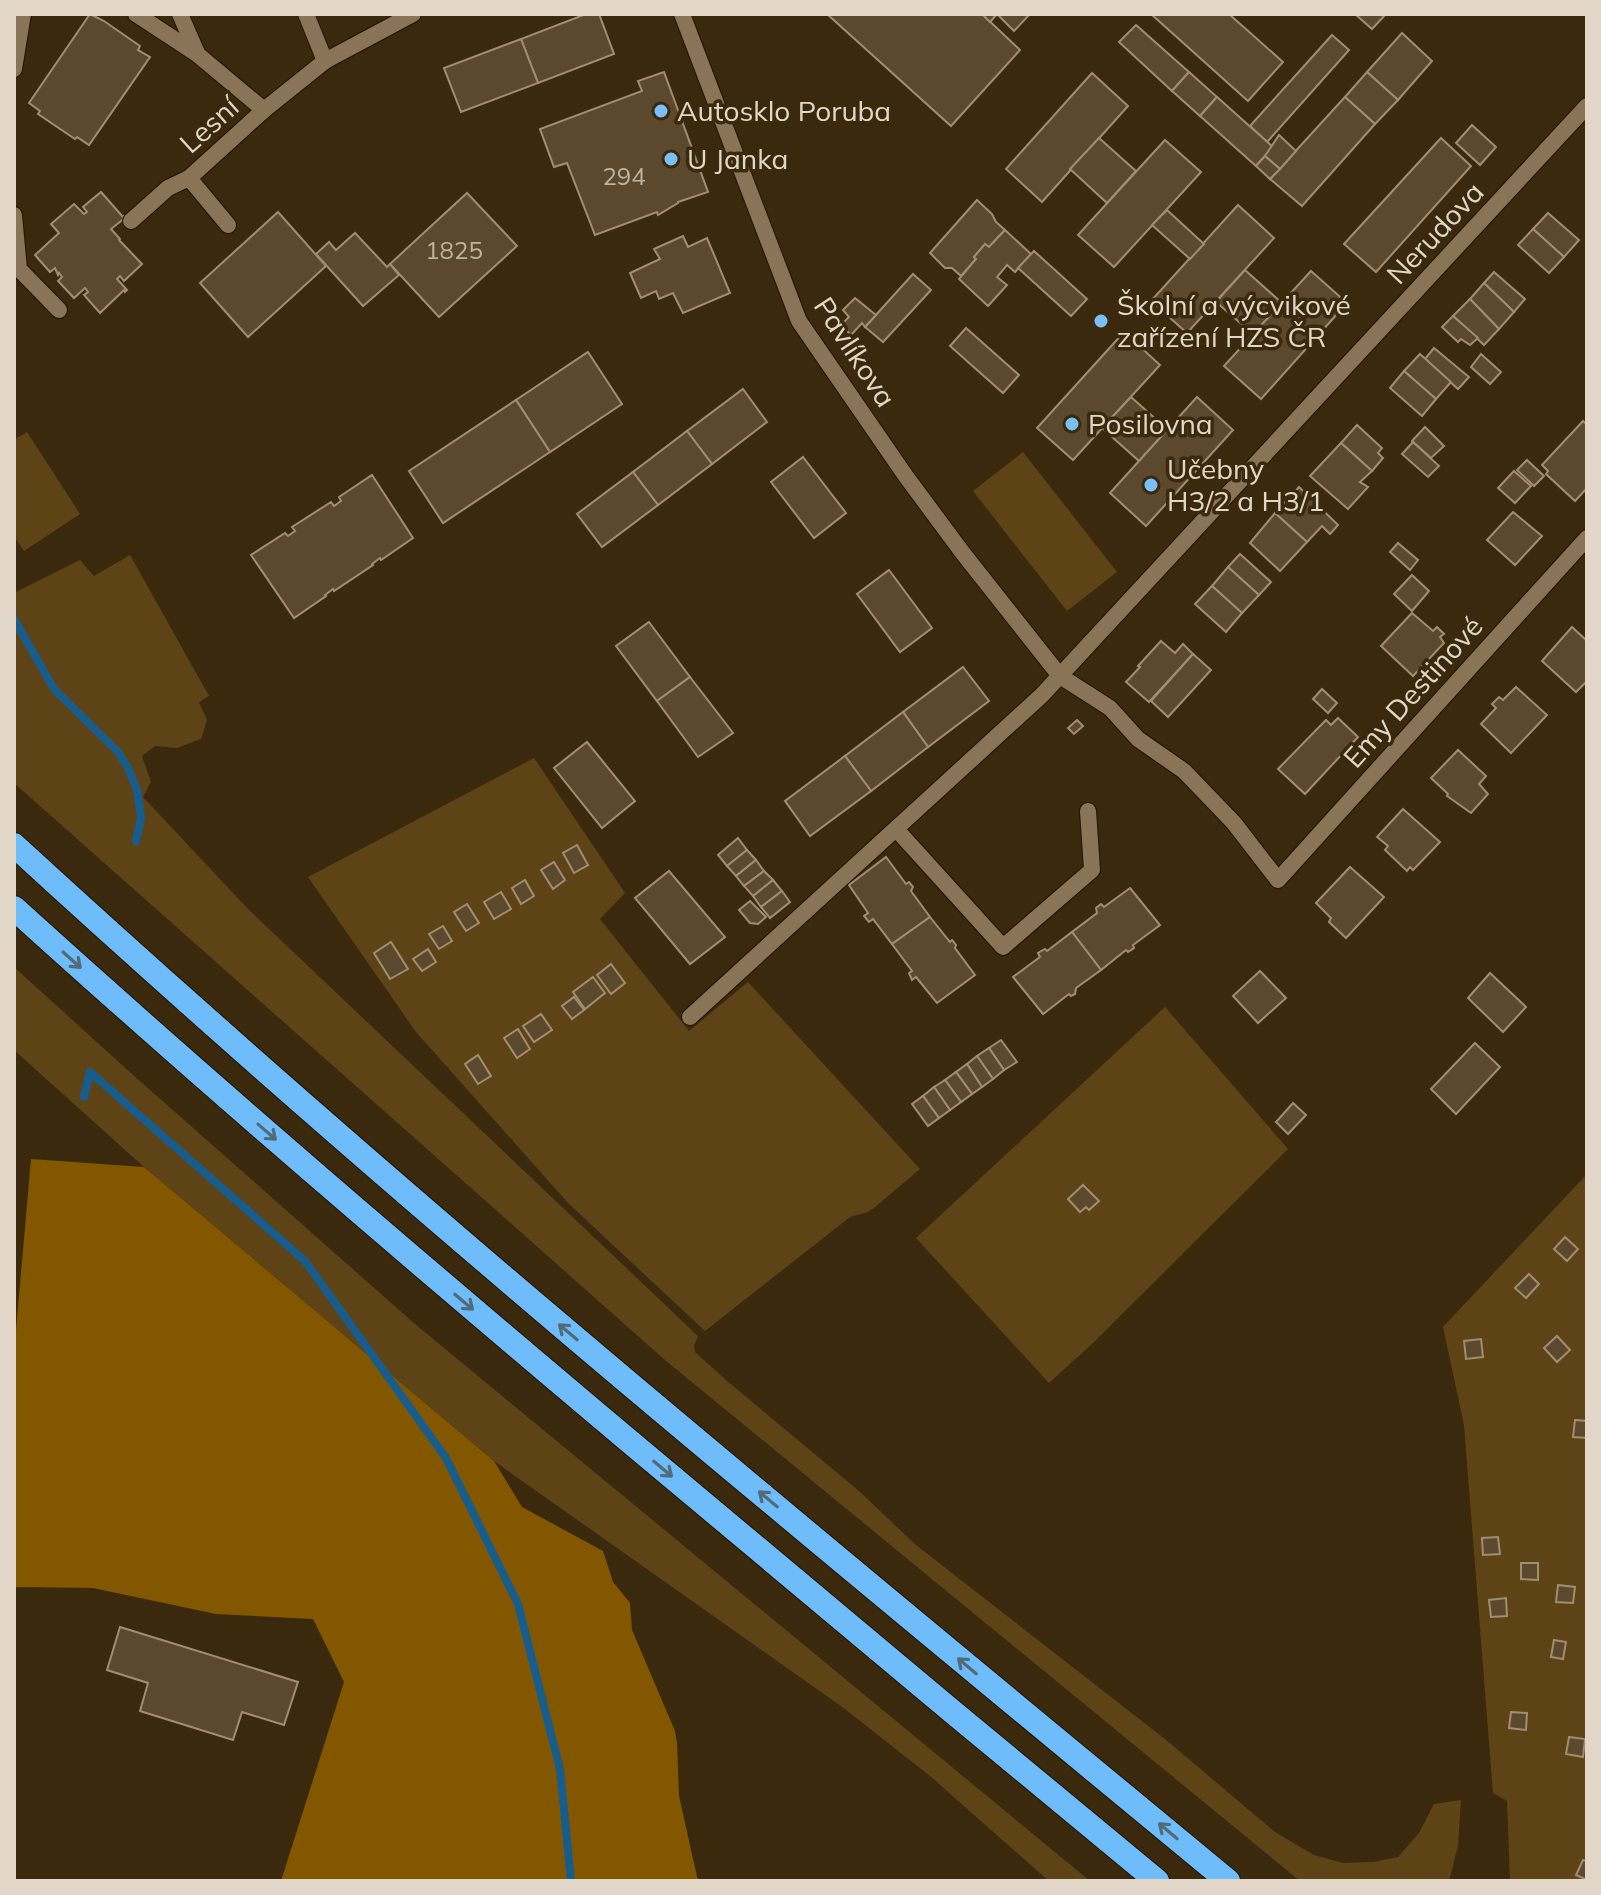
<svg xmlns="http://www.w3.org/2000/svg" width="1601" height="1895" font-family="Mulish,sans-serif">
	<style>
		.green { fill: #5e4316 }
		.forest { fill: #825700 }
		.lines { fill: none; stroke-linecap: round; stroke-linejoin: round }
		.stream { stroke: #165d8e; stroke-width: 8 }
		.building { fill: #5b482d; stroke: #a28d70; stroke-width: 2 }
		.minor-casing { stroke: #211100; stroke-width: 18 }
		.motorway-casing { stroke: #211100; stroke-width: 26 }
		.minor { stroke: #897458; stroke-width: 16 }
		.motorway { stroke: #6ebcfa; stroke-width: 24 }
		.oneway { stroke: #526b78 }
		.poi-dot { fill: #79bff8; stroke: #3b290e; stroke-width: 3 }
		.labels { text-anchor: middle; stroke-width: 7; stroke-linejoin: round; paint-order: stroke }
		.number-label { font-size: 24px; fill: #c0b2a0 }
		.poi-label { font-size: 28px; fill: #e1d6c7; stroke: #3b290e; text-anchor: start }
		.street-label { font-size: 28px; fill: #e1d6c7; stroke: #3b290e }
	</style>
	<rect width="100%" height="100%" fill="#3b290e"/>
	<g class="green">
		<polygon points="27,432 80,514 24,551 14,536 14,440"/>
		<polygon points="1023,452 1117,572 1067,611 973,491"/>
		<polygon points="130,555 209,696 199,702 207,720 201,739 177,748 155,746 142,756 151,782 143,797 248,909 698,1336 694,1346 695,1352 727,1381 859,1491 916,1545 1165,1739 1275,1832 1314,1855 1343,1863 1373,1862 1398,1857 1419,1833 1434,1804 1461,1800 1458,1846 1449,1881 1300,1881 665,1360 14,783 14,593 80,560 94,576"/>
		<polygon points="534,758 625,893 600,919 689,1031 748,982 920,1169 875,1207 868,1212 850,1217 705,1331 568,1203 416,1032 308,877"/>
		<polygon points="14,967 133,1075 415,1324 1090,1881 1049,1881 930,1776 845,1709 494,1461 144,1167 14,1050"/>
		<polygon points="1165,1007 1288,1149 1093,1343 1049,1383 916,1238"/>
		<polygon points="1587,1174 1587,1881 1510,1881 1507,1801 1493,1793 1464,1425 1443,1327"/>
	</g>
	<polygon class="forest" points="31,1159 144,1167 494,1461 522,1507 603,1551 613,1582 630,1603 632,1630 675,1731 677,1743 679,1796 698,1881 281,1881 344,1682 313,1619 216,1614 93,1588 14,1587 14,1353"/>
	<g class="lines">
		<g class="stream">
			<polyline points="14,619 54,689 118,752 128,768 137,790 141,818 136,841"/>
			<polyline points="84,1097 90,1072 305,1261 446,1458 518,1604 560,1769 571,1881"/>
		</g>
	</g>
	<g class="building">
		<polygon points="90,14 104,21 140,46 138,50 150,57 89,145 77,137 75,139 38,114 40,111 29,103"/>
		<polygon points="586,14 599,14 614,54 538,83 521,39"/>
		<polygon points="827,14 982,14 1020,50 951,126"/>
		<polygon points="982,14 1030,14 1014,31 997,14 990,22"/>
		<polygon points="1151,14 1229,14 1283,62 1248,101"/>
		<polygon points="1355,14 1386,14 1372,29"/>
		<polygon points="1136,25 1189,72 1172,91 1119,42"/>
		<polygon points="1402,33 1432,61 1398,100 1367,72"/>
		<polygon points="1332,35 1349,50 1267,142 1250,126"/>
		<polygon points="521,39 538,83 461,112 444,68"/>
		<polygon points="664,72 708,192 678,202 678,203 658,215 657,212 595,235 567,163 554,167 540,129 642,91 638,81"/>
		<polygon points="1189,72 1217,97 1200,116 1172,91"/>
		<polygon points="1367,72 1398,100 1375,124 1345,97"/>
		<polygon points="1092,73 1128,106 1042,202 1006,169"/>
		<polygon points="1217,97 1273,147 1256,166 1200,116"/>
		<polygon points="1345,97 1375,124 1302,206 1270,179"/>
		<polygon points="1472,125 1496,147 1480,165 1456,143"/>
		<polygon points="1279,135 1296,151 1280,169 1265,156"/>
		<polygon points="1099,138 1136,171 1107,203 1070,169"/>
		<polygon points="1441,138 1471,166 1376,272 1344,244"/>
		<polygon points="1165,140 1201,172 1114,267 1078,235"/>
		<polygon points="1265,156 1280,169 1270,179 1256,166"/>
		<polygon points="101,192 123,217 124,216 126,217 111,229 120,239 119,240 142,264 124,281 120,276 117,279 127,290 125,292 124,290 100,313 84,295 88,292 85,288 74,298 58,281 62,277 59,273 58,275 55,268 50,272 35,255 59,233 51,224 74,204 84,214 87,212 83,207"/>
		<polygon points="467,193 517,246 439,317 390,264"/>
		<polygon points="977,200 992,214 996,222 1005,230 989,247 985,244 974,257 976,259 961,276 952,268 945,268 930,253"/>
		<polygon points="1238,205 1274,238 1187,333 1151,301"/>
		<polygon points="1167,210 1204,244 1190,259 1152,225"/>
		<polygon points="278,212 326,266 248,337 200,283"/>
		<polygon points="1548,213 1579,240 1564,257 1533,229"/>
		<polygon points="1533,229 1564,257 1549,273 1518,245"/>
		<polygon points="1005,230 1031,254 1015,272 1007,265 997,277 1007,285 988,306 959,279 976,259 974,257 985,244 989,247"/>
		<polygon points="355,233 387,267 390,264 399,275 363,306 316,254 329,242 336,250"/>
		<polygon points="683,236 688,247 707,238 730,293 683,313 673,293 659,299 656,291 641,298 630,273 660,259 654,249"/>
		<polygon points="1034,251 1087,299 1071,316 1018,268"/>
		<polygon points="1245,270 1282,303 1253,334 1216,302"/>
		<polygon points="1311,271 1347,303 1261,399 1224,366"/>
		<polygon points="1494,272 1525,299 1514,312 1484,283"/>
		<polygon points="913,274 931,290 883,342 865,327"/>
		<polygon points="1484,283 1514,312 1499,329 1470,299"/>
		<polygon points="855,298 876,315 865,327 862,323 851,335 841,325 849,317 843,310"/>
		<polygon points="1470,299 1499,329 1484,345 1453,316"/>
		<polygon points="1453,316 1478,338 1470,345 1461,339 1458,342 1442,327"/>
		<polygon points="966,328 1019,375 1003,393 950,346"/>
		<polygon points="1124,332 1160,365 1073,460 1037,428"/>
		<polygon points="1434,348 1469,377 1458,389 1425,359"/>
		<polygon points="588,352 622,404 550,452 516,400"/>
		<polygon points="1420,354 1451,382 1436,399 1404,371"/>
		<polygon points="1481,354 1501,372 1490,384 1471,367"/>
		<polygon points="1404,371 1436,399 1422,416 1390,388"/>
		<polygon points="743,389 767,422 712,464 687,431"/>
		<polygon points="1131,397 1168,430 1139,461 1102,428"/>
		<polygon points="1197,397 1233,430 1146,526 1110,493"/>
		<polygon points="516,400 550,452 443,523 409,471"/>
		<polygon points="1583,421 1587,425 1587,488 1575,501 1546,474 1548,471 1542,465"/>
		<polygon points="1357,425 1382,448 1378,453 1383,458 1372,471 1341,443"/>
		<polygon points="1425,427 1444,446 1431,458 1412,441"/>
		<polygon points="687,431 712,464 658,505 633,472"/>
		<polygon points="1413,442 1439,466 1428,477 1402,454"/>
		<polygon points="1341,443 1372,471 1360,482 1368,487 1348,509 1310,476"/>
		<polygon points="803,457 846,513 814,538 771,482"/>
		<polygon points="1527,460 1544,476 1534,486 1517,470"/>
		<polygon points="1514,471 1531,486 1515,503 1498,488"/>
		<polygon points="633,472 658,505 602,547 577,514"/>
		<polygon points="372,475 413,538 381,560 380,558 372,564 373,565 334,591 333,589 325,595 326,596 294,618 251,555 285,533 288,536 295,531 292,527 331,502 334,506 341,501 339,497"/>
		<polygon points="1299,487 1338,525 1330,534 1322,526 1307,542 1275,513"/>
		<polygon points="1513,512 1542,536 1515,565 1487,540"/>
		<polygon points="1275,513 1307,542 1280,571 1250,543"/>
		<polygon points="1398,543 1418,560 1410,570 1390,552"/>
		<polygon points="1240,554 1271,582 1259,595 1228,567"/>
		<polygon points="1228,567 1259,595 1242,613 1212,586"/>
		<polygon points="889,570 932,628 900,652 857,594"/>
		<polygon points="1412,575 1429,591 1412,611 1394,594"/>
		<polygon points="1212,586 1242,613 1226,632 1195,604"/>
		<polygon points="1412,613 1433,631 1437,627 1444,634 1440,637 1444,643 1413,676 1381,646"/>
		<polygon points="649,622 690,677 657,701 616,646"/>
		<polygon points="1572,627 1587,641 1587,681 1576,692 1542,661"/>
		<polygon points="1161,641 1175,653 1183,644 1193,654 1149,702 1126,682 1140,667 1138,666"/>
		<polygon points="1193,654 1211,670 1168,717 1151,701"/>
		<polygon points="963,667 989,701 928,747 903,712"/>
		<polygon points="690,677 733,733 698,757 657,701"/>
		<polygon points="1516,687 1547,715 1511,753 1481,724 1496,708 1492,704 1499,697 1503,700"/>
		<polygon points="1322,689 1337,703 1328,713 1313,699"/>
		<polygon points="903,712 928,747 871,791 845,756"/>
		<polygon points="1338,718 1358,737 1305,794 1278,769 1326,720 1331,725"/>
		<polygon points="1077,720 1083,726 1074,734 1068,728"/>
		<polygon points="587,742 635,801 602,828 554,768"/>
		<polygon points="1458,750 1486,776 1479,784 1488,794 1471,813 1447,796 1448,794 1431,778"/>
		<polygon points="845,756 871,791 810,836 785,801"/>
		<polygon points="1403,809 1440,842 1413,870 1410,867 1407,871 1385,850 1388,846 1377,837"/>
		<polygon points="738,838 747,850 727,866 718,855"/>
		<polygon points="577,845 588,865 574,873 563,853"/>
		<polygon points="747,850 756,860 736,876 727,866"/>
		<polygon points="886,857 906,884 909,882 913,887 911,891 930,917 892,944 873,919 869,922 864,916 868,913 849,885"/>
		<polygon points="756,860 764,871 744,886 736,876"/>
		<polygon points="554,862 565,880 553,889 541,870"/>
		<polygon points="1350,867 1384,897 1346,938 1329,922 1331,918 1316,903"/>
		<polygon points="669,871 725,937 690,964 635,898"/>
		<polygon points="764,871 773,880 753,896 744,886"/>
		<polygon points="525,880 534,896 521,904 512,888"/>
		<polygon points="773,880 782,891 761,907 753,896"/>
		<polygon points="1130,888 1160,925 1133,945 1134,948 1128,952 1126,950 1101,970 1072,932 1097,913 1096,908 1101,904 1104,907"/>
		<polygon points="782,891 790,902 770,918 761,907"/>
		<polygon points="501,892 511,909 494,919 484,902"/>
		<polygon points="750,901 766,917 758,924 750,923 739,910"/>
		<polygon points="467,904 479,923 466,931 454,912"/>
		<polygon points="930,917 950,942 952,940 956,945 955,948 975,975 937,1003 916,977 912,980 909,973 912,971 892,944"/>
		<polygon points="443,926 452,941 439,949 429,934"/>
		<polygon points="1072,932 1101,970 1076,988 1075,994 1071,996 1069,994 1043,1014 1013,977 1040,957 1038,953 1045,949 1047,951"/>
		<polygon points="391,942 408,969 390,979 374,953"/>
		<polygon points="428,949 436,962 422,971 413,959"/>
		<polygon points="611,964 625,983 611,994 597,975"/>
		<polygon points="1260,971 1286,998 1258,1023 1233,996"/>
		<polygon points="1490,973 1526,1007 1503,1032 1468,998"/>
		<polygon points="593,977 605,993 585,1009 573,992"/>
		<polygon points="574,997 584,1010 572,1019 562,1006"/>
		<polygon points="541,1014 552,1030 534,1042 523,1026"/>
		<polygon points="518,1029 530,1049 517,1058 504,1038"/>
		<polygon points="1001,1040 1017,1062 1004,1070 989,1048"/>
		<polygon points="1475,1043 1500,1067 1456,1114 1431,1089"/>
		<polygon points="989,1048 1004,1070 993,1079 977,1056"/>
		<polygon points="478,1055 491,1076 478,1084 465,1064"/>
		<polygon points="977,1056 993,1079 982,1087 967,1064"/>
		<polygon points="967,1064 982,1087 972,1094 956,1072"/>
		<polygon points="956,1072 972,1094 961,1102 945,1080"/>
		<polygon points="945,1080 961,1102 950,1110 934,1087"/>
		<polygon points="934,1087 950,1110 939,1118 923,1096"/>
		<polygon points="923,1096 939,1118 928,1126 912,1104"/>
		<polygon points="1293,1103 1306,1115 1288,1134 1276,1122"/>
		<polygon points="1083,1185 1099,1201 1089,1210 1086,1207 1080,1212 1068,1199"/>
		<polygon points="1565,1237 1578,1249 1567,1261 1554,1249"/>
		<polygon points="1529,1274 1539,1284 1526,1298 1515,1288"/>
		<polygon points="1557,1336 1570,1350 1557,1362 1544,1348"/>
		<polygon points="1481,1339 1483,1357 1466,1359 1464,1341"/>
		<polygon points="1575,1420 1587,1421 1587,1438 1573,1437"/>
		<polygon points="1498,1537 1500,1554 1483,1555 1482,1538"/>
		<polygon points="1521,1563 1538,1563 1538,1580 1521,1579"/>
		<polygon points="1558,1585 1575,1587 1573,1603 1556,1602"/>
		<polygon points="1506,1598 1507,1616 1491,1617 1489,1600"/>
		<polygon points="120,1627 298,1682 284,1725 242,1712 233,1740 140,1711 148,1683 107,1670"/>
		<polygon points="1554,1640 1566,1642 1563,1659 1551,1657"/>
		<polygon points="1511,1712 1527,1713 1526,1730 1509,1728"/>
		<polygon points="1569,1737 1585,1739 1583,1757 1566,1754"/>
		<polygon points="1583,1860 1587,1861 1587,1880 1576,1875"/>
	</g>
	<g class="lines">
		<defs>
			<g id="minor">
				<polyline points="136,14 197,54 264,110"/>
				<polyline points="180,14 197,53"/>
				<polyline points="306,14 325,61 413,14"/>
				<polyline points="682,14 799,321 905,475 962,552 1060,676 1110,708 1138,739 1184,771 1234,823 1278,880 1587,538"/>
				<polyline points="14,69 23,14"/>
				<polyline points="189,178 228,225"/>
				<polyline points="14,215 19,269 59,310"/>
				<polyline points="131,221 168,188 189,178 264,110 325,61"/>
				<polyline points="896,829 1003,947 1092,870 1088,811"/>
				<polyline points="690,1017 1042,695 1587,106"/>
			</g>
			<g id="motorway">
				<path d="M14,845C406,1205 818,1542 1228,1881"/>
				<path d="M14,908C217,1092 426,1270 635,1446C809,1592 982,1737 1157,1881"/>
			</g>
		</defs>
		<use href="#minor" class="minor-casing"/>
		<use href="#motorway" class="motorway-casing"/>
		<use href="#minor" class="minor"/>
		<use href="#motorway" class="motorway"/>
	</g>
	<defs><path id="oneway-shaft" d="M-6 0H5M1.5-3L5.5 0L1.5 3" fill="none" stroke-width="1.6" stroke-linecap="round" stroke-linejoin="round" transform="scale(2)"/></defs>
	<g class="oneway">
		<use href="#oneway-shaft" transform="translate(72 960) rotate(42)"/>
		<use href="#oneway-shaft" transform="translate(267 1132) rotate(41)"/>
		<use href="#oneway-shaft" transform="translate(464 1302) rotate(40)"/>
		<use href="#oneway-shaft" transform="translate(568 1332) rotate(-140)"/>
		<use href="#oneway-shaft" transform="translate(663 1469) rotate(40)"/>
		<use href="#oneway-shaft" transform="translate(768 1499) rotate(-140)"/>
		<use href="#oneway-shaft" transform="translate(967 1666) rotate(-140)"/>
		<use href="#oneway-shaft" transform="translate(1168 1831) rotate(-140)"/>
	</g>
	<g class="poi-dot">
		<circle cx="661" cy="111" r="8"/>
		<circle cx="671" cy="159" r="8"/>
		<circle cx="1101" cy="321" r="8"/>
		<circle cx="1072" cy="424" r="8"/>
		<circle cx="1151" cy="485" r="8"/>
	</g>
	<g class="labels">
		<g class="number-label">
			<text x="624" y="185">294</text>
			<text x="454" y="259">1825</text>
		</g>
		<g class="poi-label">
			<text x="677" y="121">Autosklo Poruba</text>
			<text x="687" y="169">U Janka</text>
			<text x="1117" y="315">Školní a výcvikové<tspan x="1117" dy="32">zařízení HZS ČR</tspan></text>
			<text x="1088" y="434">Posilovna</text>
			<text x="1167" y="479">Učebny<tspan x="1167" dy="32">H3/2 a H3/1</tspan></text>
		</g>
		<g class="street-label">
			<text transform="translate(209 125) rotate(-42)" y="10">Lesní</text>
			<text transform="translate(1435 233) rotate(-47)" y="10">Nerudova</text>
			<text transform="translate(855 352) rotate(57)" y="10">Pavlíkova</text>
			<text transform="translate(1413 692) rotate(-48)" y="10">Emy Destinové</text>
		</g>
	</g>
	<rect width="1601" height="1895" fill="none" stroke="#e1d6c7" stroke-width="32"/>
</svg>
